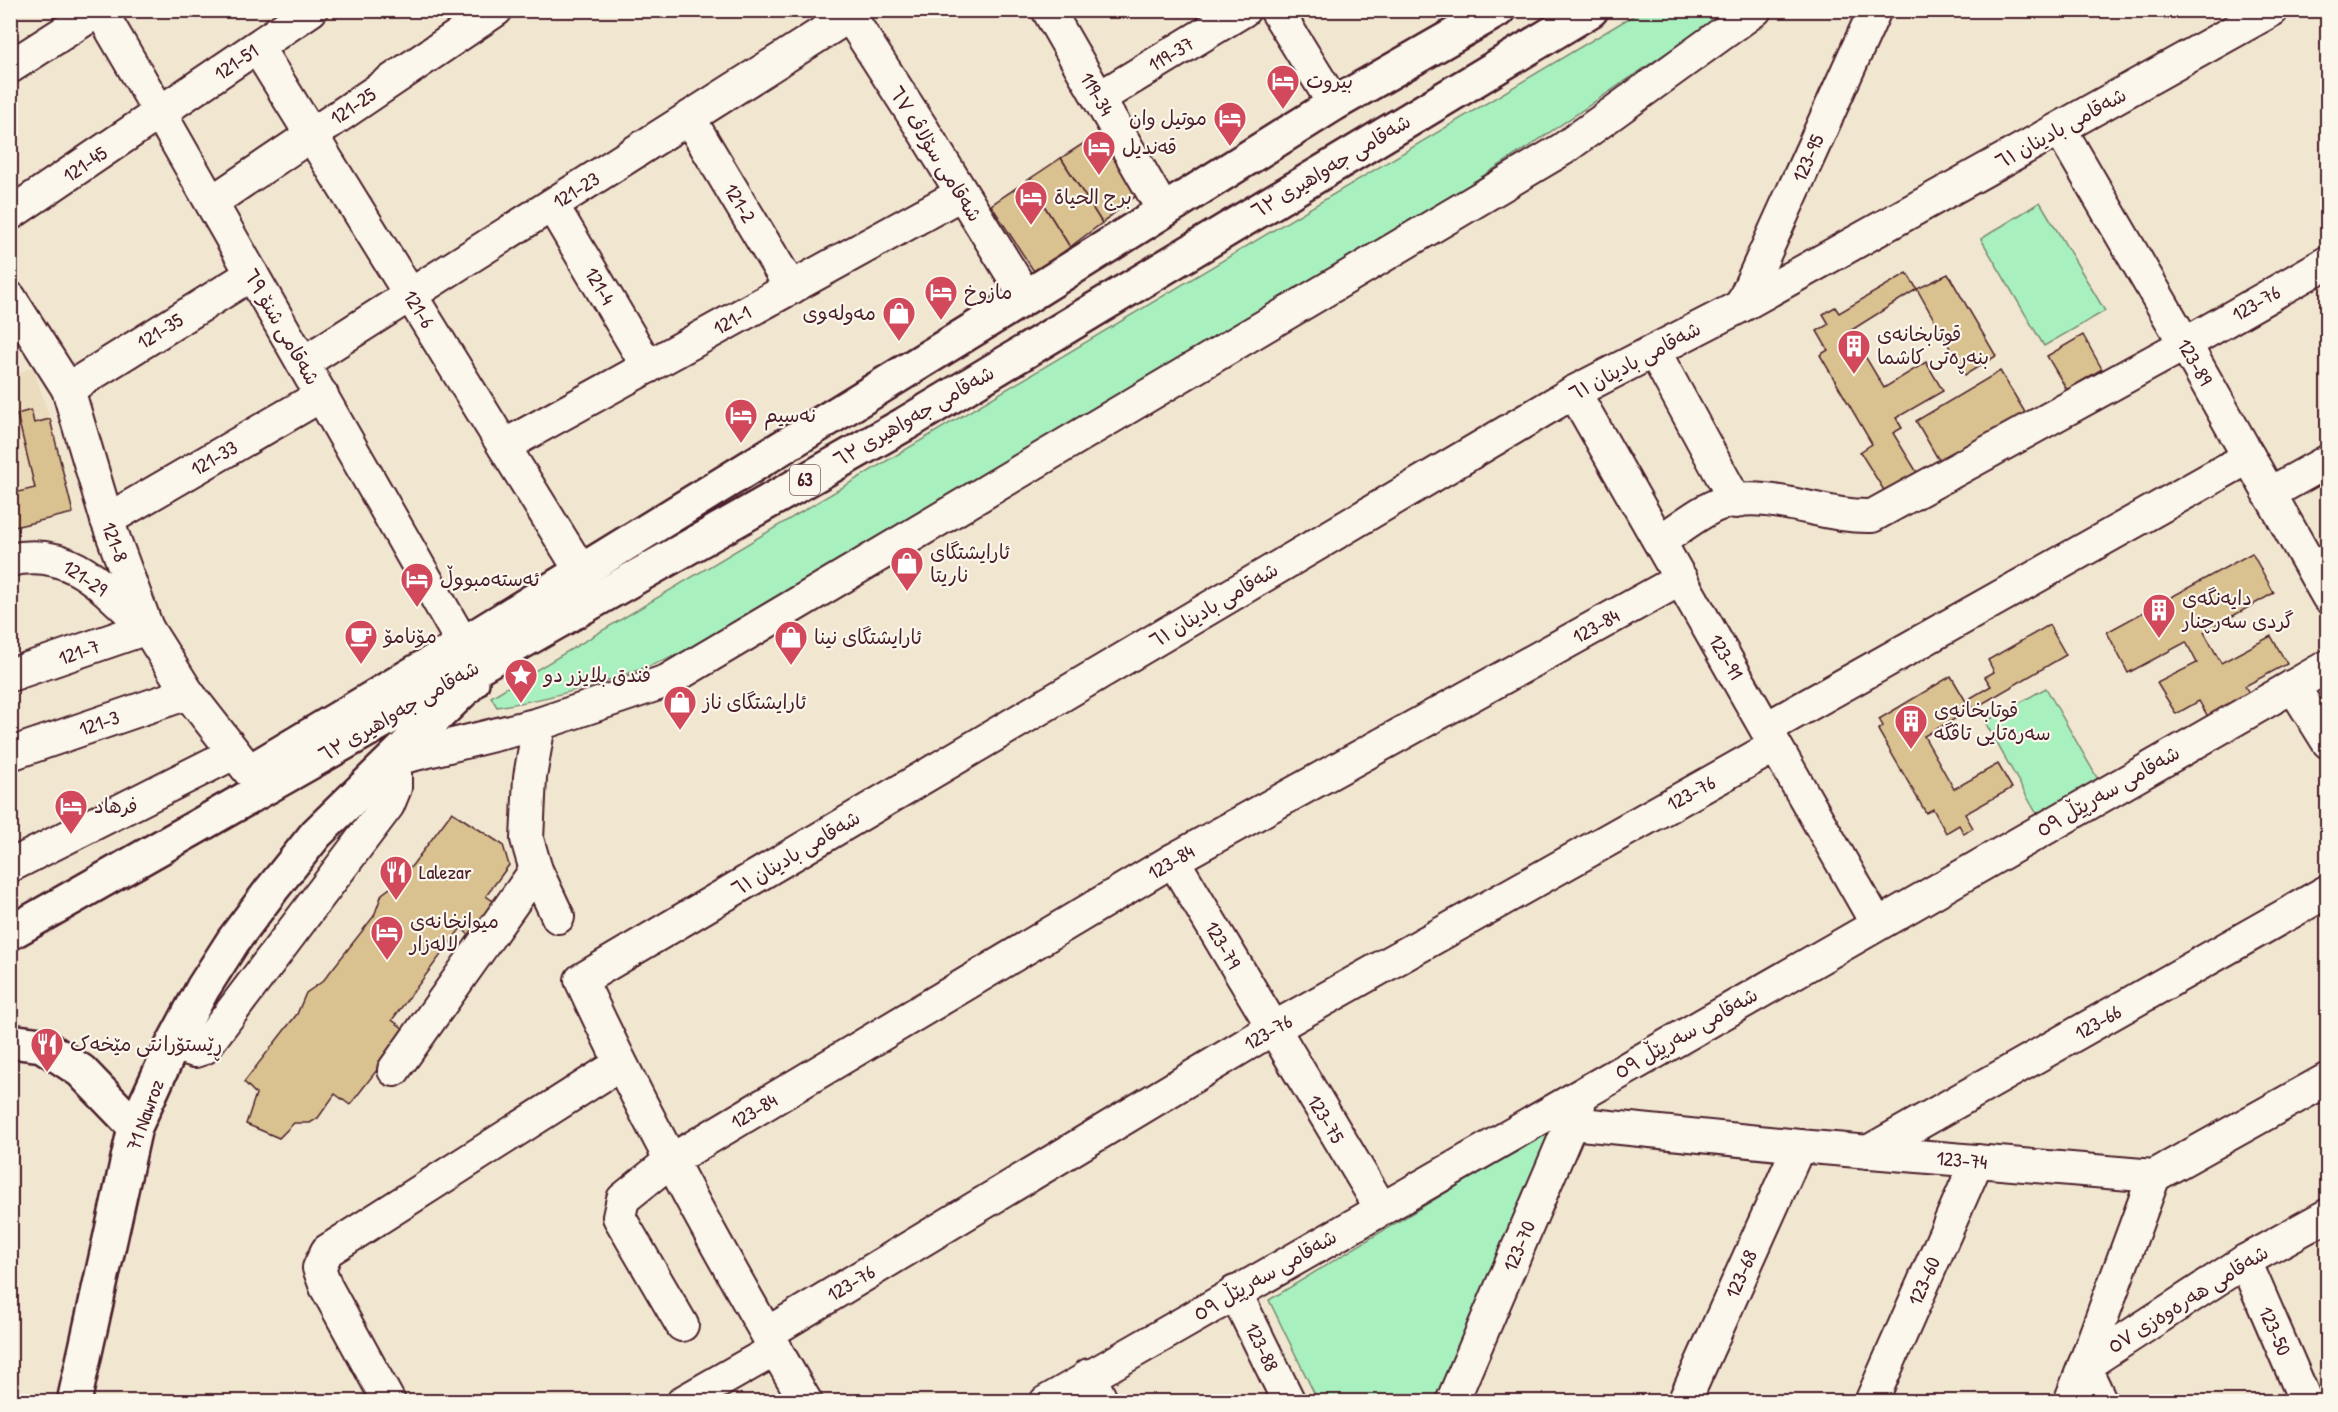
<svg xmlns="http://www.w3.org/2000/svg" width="2338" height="1412" font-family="'Patrick Hand','Playpen Sans Arabic',sans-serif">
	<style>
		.built { fill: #eadcbd }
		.green { fill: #a8f1be; stroke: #798874; stroke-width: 1.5 }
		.building { fill: #d9c190; stroke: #4a1f2b; stroke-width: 1.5 }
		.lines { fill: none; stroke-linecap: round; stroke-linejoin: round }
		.minor-casing { stroke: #4a1f2b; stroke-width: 36 }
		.major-casing { stroke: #4a1f2b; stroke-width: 38 }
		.minor { stroke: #fbf7ec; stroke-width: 32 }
		.major { stroke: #fbf7ec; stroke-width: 33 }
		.labels { text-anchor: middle; stroke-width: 4.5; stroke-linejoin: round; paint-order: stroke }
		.shield { fill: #fbf7ec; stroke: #7f6065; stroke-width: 1.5 }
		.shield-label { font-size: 18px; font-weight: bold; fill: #4a1f2b }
		.street-label { font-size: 20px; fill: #4a1f2b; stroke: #fbf7ec }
		.poi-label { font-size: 20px; fill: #4a1f2b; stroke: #fbf7ec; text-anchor: start }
	</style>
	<rect width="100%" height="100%" fill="#f1e7d0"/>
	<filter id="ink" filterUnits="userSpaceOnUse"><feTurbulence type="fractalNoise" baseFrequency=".0167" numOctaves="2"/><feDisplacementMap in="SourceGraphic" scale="12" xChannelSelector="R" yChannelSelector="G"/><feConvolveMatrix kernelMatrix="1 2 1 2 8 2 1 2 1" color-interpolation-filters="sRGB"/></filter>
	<g filter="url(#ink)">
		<polygon class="built" points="33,367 50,419 73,513 11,528 10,377"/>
		<g class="green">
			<path d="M1641,11H1728L1525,149L1393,234L687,650C629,677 560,697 497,707L491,697Z"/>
			<polygon points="2040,202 2105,311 2044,346 1981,239"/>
			<polygon points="2046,688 2100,783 2039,818 1985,722"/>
			<polygon points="1557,1125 1438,1401 1318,1401 1269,1300"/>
		</g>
		<g class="building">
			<polygon points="1098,134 1137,195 1102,223 1061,158"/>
			<polygon points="1061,158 1102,223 1070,247 1028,180"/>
			<polygon points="1028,180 1070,247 1035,273 991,205"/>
			<polygon points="1907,273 1917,289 1850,331 1884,388 1926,362 1943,391 1896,418 1902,428 1893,433 1918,474 1885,492 1860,452 1872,444 1820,355 1828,350 1817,331 1829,324 1823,314 1835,307 1839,313"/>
			<polygon points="1948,274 1996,356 1965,375 1917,289"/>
			<polygon points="2083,335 2102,369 2067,390 2047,356"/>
			<polygon points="2000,371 2026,414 1941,464 1916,421"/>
			<polygon points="31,410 34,423 50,419 73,513 10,528 10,494 35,488 17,414"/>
			<polygon points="2252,553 2274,593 2204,632 2221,663 2271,636 2287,664 2245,686 2251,697 2211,722 2199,701 2176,714 2157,683 2197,663 2186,642 2128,673 2107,632"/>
			<polygon points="2049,625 2066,655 1973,709 1967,700 1991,686 1985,677 1994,672 1988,660"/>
			<polygon points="1951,676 1971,710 1924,736 1954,789 1998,764 2012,788 1965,814 1973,828 1964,834 1959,825 1946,833 1933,809 1926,813 1878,730 1883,726 1879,719"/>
			<polygon points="452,812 503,845 509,865 486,896 502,907 476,941 461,928 392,1020 407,1031 350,1105 335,1094 318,1118 310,1123 294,1123 279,1138 246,1124 256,1094 244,1082 297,1014 306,993 323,981 374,916 382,894 402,879"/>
		</g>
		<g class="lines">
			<defs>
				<g id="minor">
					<polyline points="100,10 160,113 463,644"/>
					<polyline points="846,10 923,130 1026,297"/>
					<polyline points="1048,10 1163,210"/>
					<polyline points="1276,10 1334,104"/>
					<polyline points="257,47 581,571"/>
					<polyline points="10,67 99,10"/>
					<polyline points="1099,98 1244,10"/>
					<polyline points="689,118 791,288"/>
					<polyline points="2060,129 2185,344 2328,597"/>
					<polyline points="212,202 496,10"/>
					<polyline points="552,205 648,367"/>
					<polyline points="10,214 311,10"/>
					<polyline points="10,298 68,389 107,520 147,628 188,693 249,771"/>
					<polyline points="1741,306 1875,10"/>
					<polyline points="1654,351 1736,502"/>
					<polyline points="303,363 849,16"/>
					<polyline points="68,389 252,274"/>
					<polyline points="1574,392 1877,924"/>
					<polyline points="504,446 961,194"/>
					<polyline points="2269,494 2328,461"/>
					<polyline points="107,520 322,395"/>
					<path d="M1660,541C1676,531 1703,509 1720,504C1770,488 1821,518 1872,516L2185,344L2328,262"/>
					<path d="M10,560C72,545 106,591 147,628L10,675"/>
					<polyline points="2293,686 2328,742"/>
					<polyline points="539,724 530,777 527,839 536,870 558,917"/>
					<polyline points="1767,728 2249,457"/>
					<polyline points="10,754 188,693"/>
					<polyline points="1173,860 1381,1208"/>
					<polyline points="10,866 234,753"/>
					<polyline points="173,1044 195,1051 204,1048 388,805 395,788 395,759 539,724 667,681 1563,149 1755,10"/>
					<polyline points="394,1070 536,870"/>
					<polyline points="1571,1123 1799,1146 2154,1176 2328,1079"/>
					<polyline points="1868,1152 2328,891"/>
					<polyline points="2245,1261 2306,1402"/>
					<polyline points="1235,1292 1289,1402"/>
					<polyline points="682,1325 619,1217 623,1199 670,1161 1173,860 1681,579"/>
					<polyline points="768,1333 1272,1029 1775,746"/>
					<polyline points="1089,1375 1102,1402"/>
					<polyline points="389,1402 326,1287 319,1268 327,1251 620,1064"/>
					<polyline points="683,1402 776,1349"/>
					<path d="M806,1402C726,1264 648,1125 581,980L1574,392L1741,306L2272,10"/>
					<polyline points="1046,1402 2328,666"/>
					<polyline points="1452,1402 1579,1105"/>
					<polyline points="1684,1402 1799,1146"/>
					<polyline points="1871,1402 1977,1161"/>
					<polyline points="2070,1402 2084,1366 2245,1261 2328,1215"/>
					<polyline points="2101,1402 2084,1366 2154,1176"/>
				</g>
				<g id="major">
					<polyline points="262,764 463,644 1026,297 1334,104 1498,10"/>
					<polyline points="10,933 905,424 1591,10"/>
					<polyline points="10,1041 42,1045 81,1071 135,1127"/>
					<polyline points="74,1402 135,1127 173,1044 203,988 233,941 272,889 316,834 472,682"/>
				</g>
			</defs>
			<use href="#minor" class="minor-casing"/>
			<use href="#major" class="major-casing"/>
			<use href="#minor" class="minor"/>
			<use href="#major" class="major"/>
		</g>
	</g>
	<defs>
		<symbol id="hotel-pin" viewBox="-11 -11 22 30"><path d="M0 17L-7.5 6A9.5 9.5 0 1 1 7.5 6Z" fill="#d1495b" stroke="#fbf7ec"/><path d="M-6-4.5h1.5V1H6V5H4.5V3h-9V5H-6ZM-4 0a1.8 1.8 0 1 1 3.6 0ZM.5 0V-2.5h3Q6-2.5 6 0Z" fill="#fff"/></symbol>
		<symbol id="shop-pin" viewBox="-11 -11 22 30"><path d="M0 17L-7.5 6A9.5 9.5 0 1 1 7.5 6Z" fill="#d1495b" stroke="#fbf7ec"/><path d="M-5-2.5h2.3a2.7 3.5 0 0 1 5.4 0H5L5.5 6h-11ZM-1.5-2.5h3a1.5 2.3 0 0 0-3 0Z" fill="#fff"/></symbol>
		<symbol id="building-pin" viewBox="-11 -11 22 30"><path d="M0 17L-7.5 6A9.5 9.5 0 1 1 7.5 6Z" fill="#d1495b" stroke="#fbf7ec"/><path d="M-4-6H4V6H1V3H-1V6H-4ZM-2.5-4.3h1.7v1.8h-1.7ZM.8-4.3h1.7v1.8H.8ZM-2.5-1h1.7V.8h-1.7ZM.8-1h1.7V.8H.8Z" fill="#fff"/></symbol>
		<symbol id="cafe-pin" viewBox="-11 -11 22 30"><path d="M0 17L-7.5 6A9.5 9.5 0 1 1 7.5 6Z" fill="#d1495b" stroke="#fbf7ec"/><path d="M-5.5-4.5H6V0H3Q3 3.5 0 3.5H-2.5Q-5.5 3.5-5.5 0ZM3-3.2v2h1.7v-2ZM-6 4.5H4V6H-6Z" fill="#fff"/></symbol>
		<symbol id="sight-pin" viewBox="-11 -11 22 30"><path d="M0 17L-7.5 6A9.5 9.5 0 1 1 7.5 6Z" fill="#d1495b" stroke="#fbf7ec"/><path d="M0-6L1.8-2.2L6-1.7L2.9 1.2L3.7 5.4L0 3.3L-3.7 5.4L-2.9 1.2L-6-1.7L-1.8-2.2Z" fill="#fff"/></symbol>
		<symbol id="restaurant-pin" viewBox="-11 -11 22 30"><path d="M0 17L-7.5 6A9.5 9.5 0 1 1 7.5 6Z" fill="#d1495b" stroke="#fbf7ec"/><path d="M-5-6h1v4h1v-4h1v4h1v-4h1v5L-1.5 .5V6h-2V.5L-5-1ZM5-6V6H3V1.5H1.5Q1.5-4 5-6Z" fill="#fff"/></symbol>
	</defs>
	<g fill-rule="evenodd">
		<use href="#hotel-pin" x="1264" y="62" width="38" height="52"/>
		<use href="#hotel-pin" x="1211" y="99" width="38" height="52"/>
		<use href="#hotel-pin" x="1080" y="128" width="38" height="52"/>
		<use href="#hotel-pin" x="1012" y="178" width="38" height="52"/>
		<use href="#hotel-pin" x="922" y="273" width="38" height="52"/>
		<use href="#shop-pin" x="880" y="294" width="38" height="52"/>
		<use href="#building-pin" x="1835" y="327" width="38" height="52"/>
		<use href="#hotel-pin" x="722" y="396" width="38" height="52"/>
		<use href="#shop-pin" x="888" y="544" width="38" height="52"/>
		<use href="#hotel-pin" x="398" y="560" width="38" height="52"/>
		<use href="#building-pin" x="2140" y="591" width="38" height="52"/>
		<use href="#cafe-pin" x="342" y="617" width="38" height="52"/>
		<use href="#shop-pin" x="772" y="618" width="38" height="52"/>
		<use href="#sight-pin" x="502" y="656" width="38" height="52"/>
		<use href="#shop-pin" x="661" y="683" width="38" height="52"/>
		<use href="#building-pin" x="1892" y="702" width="38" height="52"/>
		<use href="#hotel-pin" x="52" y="787" width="38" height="52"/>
		<use href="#restaurant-pin" x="377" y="853" width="38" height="52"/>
		<use href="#hotel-pin" x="368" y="913" width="38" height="52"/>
		<use href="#restaurant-pin" x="28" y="1025" width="38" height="52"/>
	</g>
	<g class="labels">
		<rect class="shield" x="790" y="465" width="30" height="30" rx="4.5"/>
		<g class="shield-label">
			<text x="805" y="486">63</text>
		</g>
		<g class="street-label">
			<text transform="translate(1171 54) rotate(-31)" y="7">119-37</text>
			<text transform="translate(236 62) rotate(-34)" y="7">121-51</text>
			<text transform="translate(1097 94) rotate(60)" y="7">119-34</text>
			<text transform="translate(353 106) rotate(-34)" y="7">121-25</text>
			<text transform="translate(2061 128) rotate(-29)" y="7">شەقامی بادینان ٦١</text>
			<text transform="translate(936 154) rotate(58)" y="7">شەقامی سۆلاڤ ٦٧</text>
			<text transform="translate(1808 158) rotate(-66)" y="7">123-95</text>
			<text transform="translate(85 164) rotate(-34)" y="7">121-45</text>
			<text transform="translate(1331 166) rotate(-31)" y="7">شەقامی جەواهیری ٦٣</text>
			<text transform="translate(576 190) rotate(-32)" y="7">121-23</text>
			<text transform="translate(740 203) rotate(59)" y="7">121-2</text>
			<text transform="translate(600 286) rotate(60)" y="7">121-4</text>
			<text transform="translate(2256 303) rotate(-30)" y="7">123-76</text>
			<text transform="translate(419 309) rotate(58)" y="7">121-6</text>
			<text transform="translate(732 320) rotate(-29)" y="7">121-1</text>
			<text transform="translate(282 327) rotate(60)" y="7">شەقامی شنۆ ٦٩</text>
			<text transform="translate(160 331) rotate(-32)" y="7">121-35</text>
			<text transform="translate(1635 361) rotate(-28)" y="7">شەقامی بادینان ٦١</text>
			<text transform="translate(2195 362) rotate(60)" y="7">123-89</text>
			<text transform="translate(914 416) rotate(-30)" y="7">شەقامی جەواهیری ٦٣</text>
			<text transform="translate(214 458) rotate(-30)" y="7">121-33</text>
			<text transform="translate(115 542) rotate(70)" y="7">121-8</text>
			<text transform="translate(85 578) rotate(34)" y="7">121-29</text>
			<text transform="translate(1214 605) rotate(-31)" y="7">شەقامی بادینان ٦١</text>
			<text transform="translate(1596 626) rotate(-29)" y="7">123-84</text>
			<text transform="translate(79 652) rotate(-19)" y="7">121-7</text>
			<text transform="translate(1726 657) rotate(60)" y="7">123-91</text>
			<text transform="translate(399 711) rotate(-30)" y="7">شەقامی جەواهیری ٦٣</text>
			<text transform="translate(99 723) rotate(-19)" y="7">121-3</text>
			<text transform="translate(2108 791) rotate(-30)" y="7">شەقامی سەرپێڵ ٥٩</text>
			<text transform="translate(1691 793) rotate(-29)" y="7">123-76</text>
			<text transform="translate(796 853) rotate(-31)" y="7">شەقامی بادینان ٦١</text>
			<text transform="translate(1171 862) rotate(-30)" y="7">123-84</text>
			<text transform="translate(1223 945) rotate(60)" y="7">123-79</text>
			<text transform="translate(2098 1022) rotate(-30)" y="7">123-66</text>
			<text transform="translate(1268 1032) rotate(-30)" y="7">123-76</text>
			<text transform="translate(1686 1033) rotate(-30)" y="7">شەقامی سەرپێڵ ٥٩</text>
			<text transform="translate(754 1111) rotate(-31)" y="7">123-84</text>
			<text transform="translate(145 1115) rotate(-70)" y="7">71 Nawroz</text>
			<text transform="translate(1326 1119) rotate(59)" y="7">123-75</text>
			<text transform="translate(1962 1160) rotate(5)" y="7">123-74</text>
			<text transform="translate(1519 1246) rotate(-67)" y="7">123-70</text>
			<text transform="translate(1741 1274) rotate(-66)" y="7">123-68</text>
			<text transform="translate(1265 1275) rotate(-30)" y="7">شەقامی سەرپێڵ ٥٩</text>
			<text transform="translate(1924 1281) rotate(-66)" y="7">123-60</text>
			<text transform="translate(851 1283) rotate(-31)" y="7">123-76</text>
			<text transform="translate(2188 1299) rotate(-32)" y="7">شەقامی هەرەوەزی ٥٧</text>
			<text transform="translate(2275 1331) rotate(66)" y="7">123-50</text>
			<text transform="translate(1262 1347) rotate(64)" y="7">123-88</text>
		</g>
		<g class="poi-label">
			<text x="1306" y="88">بیروت</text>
			<text x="1207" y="125" text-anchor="end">موتيل وان</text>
			<text x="1122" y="154">قەندیل</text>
			<text x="1054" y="204">برج الحياة</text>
			<text x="964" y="299">مازوخ</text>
			<text x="876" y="320" text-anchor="end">مەولەوی</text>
			<text x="1877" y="341">قوتابخانەی<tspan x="1877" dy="23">بنەڕەتی کاشما</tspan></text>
			<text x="764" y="422">نەسیم</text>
			<text x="930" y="559">ئارایشتگای<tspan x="930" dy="23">ناریتا</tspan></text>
			<text x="440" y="586">ئەستەمبووڵ</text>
			<text x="2182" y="605">دایەنگەی<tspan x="2182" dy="23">گردی سەرچنار</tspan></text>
			<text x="384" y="643">مۆنامۆ</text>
			<text x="814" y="644">ئارایشتگای نینا</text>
			<text x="544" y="682">فندق بلايزر دو</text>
			<text x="703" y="709">ئارایشتگای ناز</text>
			<text x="1934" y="717">قوتابخانەی<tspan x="1934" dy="23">سەرەتایی تاڤگە</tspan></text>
			<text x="94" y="813">فرهاد</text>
			<text x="419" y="879">Lalezar</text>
			<text x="410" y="928">میوانخانەی<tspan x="410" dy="23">لالەزار</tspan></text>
			<text x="70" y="1051">ڕێستۆرانتی مێخەک</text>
		</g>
	</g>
	<rect width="2338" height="1412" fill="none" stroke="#fbf7ec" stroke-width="36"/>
	<rect x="18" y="18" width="2302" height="1376" fill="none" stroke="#4a1f2b" stroke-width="2" filter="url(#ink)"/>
</svg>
